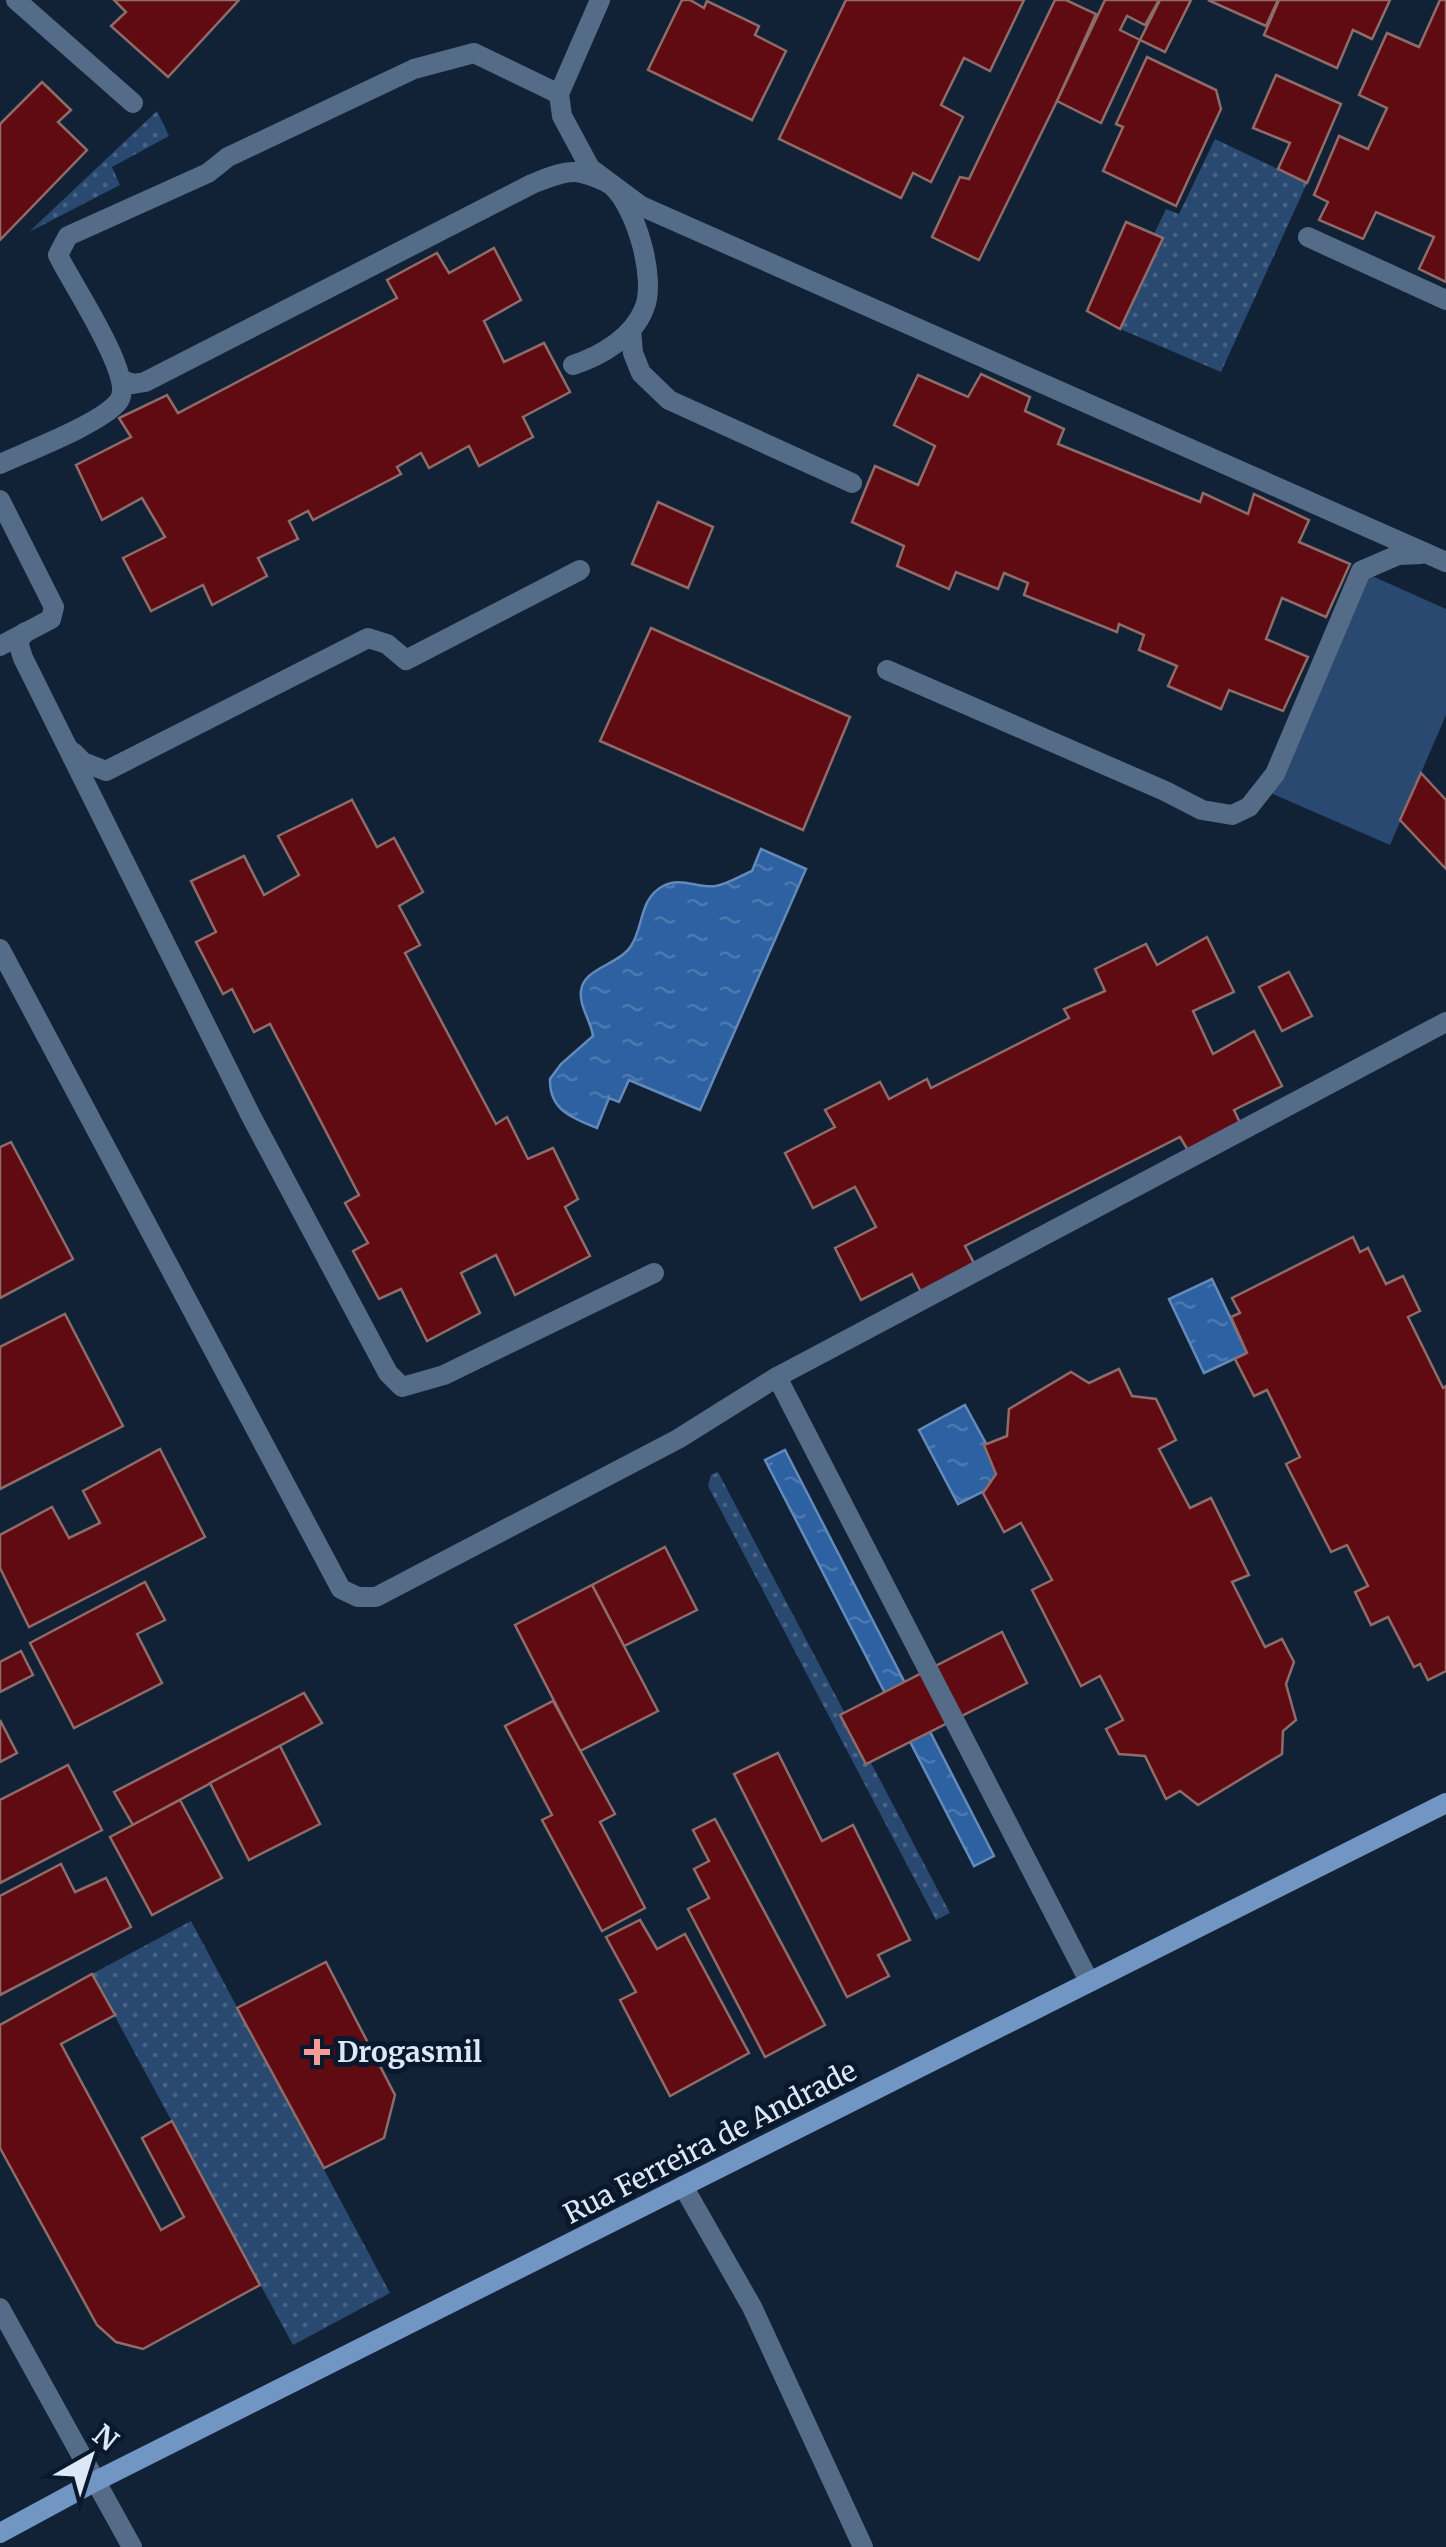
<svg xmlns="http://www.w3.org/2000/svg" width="1446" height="2547" font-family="Merriweather,serif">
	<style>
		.grass { fill: url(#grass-dots) }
		.pitch { fill: #294971 }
		.water { fill: url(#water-ripples); stroke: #628aba; stroke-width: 2.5 }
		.building { fill: #600b11; stroke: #8e6c69; stroke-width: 2.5 }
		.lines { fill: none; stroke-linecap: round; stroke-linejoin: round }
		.lane { stroke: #556c88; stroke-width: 20 }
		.street { stroke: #556c88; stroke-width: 20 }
		.secondary { stroke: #7296c4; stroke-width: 20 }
		.poi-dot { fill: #f59c96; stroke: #09182c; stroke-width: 4 }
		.labels { text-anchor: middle; stroke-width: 10; stroke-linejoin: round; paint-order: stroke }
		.poi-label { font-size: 28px; font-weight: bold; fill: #dde8f6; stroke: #09182c; text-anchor: start }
		.street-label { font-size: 28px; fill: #dde8f6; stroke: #09182c }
	</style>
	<defs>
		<pattern id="grass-dots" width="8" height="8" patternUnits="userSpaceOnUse" patternTransform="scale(2.5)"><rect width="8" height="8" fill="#294971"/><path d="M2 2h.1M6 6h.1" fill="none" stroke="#486386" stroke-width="1.8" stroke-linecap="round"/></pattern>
		<pattern id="water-ripples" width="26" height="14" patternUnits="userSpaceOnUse" patternTransform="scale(2.5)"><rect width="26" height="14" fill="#2d61a1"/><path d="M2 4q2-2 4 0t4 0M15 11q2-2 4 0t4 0" fill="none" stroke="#4b78af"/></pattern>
	</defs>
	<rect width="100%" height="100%" fill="#122236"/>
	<g class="grass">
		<polygon points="157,111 169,136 112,167 120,185 29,232"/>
		<polygon points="1215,139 1307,183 1221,372 1120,329 1162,238 1154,234 1166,209 1179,214"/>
		<polygon points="718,1472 950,1913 936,1920 708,1486 711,1475"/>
		<polygon points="191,1921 390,2293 293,2345 92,1974"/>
	</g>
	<polygon class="pitch" points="1361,571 1446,609 1446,715 1390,845 1266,791"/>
	<g class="water">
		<path d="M761,849L806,869L700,1110L629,1080L619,1102L609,1098L597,1128C572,1118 549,1110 550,1079L561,1064L593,1036C591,1021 579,1006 581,991C583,968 619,965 631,946C644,926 639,899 663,886C681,876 698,889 716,886C728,884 742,875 752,871Z"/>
		<polygon points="1212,1279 1247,1353 1204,1373 1169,1299"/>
		<polygon points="965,1405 1006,1480 958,1504 919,1430"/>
		<polygon points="785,1450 994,1856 974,1866 765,1460"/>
	</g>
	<g class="building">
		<polygon points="114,0 239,0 168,77 111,26 126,12"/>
		<polygon points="682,0 690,0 704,8 707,1 759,26 755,35 786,51 752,120 648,70"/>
		<polygon points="846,0 1024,0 990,71 964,58 941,105 963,117 931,182 913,173 901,198 779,139"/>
		<polygon points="1055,0 1066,0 1096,14 1057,101 979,260 932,237 960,177 969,179"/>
		<polygon points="1105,0 1159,0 1145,25 1127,16 1120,30 1140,40 1101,123 1057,101"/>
		<polygon points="1160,0 1191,0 1165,52 1140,40"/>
		<polygon points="1208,0 1278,0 1266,26"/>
		<polygon points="1279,0 1390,0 1372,39 1353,30 1337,68 1264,35"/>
		<polygon points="1440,0 1446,0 1446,282 1419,269 1434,237 1376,212 1363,239 1319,220 1328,202 1314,195 1339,136 1368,149 1387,108 1359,95 1387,33 1419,47"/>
		<polygon points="1147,57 1216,90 1221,109 1176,206 1103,171 1123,127 1116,124"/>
		<polygon points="1276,75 1341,104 1307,183 1278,169 1290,143 1253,128"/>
		<polygon points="42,82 71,110 58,122 87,150 0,240 0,124"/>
		<polygon points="1126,222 1163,238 1120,329 1087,311"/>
		<polygon points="494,248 521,300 484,321 504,362 544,343 570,392 523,417 533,437 479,466 469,446 429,468 421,453 397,467 401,474 313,520 308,511 289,521 298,539 258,558 267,576 212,605 203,585 151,611 123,558 165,537 142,498 102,520 76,465 131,437 119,418 167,395 178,413 397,298 387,280 437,253 449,273"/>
		<polygon points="981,374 1030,397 1025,411 1064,429 1058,444 1200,502 1203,493 1248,514 1254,494 1309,520 1299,542 1350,564 1326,617 1282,598 1266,639 1308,657 1283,711 1229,690 1221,709 1168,686 1177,666 1139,650 1144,635 1119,624 1117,632 1024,595 1028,583 1004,573 998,589 956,572 949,589 897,566 904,546 852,522 875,466 918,485 935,446 894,425 918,375 968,397"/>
		<polygon points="658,502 713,527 688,588 632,564"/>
		<polygon points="651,628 850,717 803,830 600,741"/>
		<polygon points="1421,773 1446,800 1446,869 1400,820"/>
		<polygon points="352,800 377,847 394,838 423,892 399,906 420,945 405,953 496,1124 507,1117 528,1159 553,1148 578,1199 565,1207 590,1256 515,1295 496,1255 461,1273 480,1313 427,1341 401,1289 379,1299 353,1251 368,1243 345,1203 359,1195 270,1024 254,1032 232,989 223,994 196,942 216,932 191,881 244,856 264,895 299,875 278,836"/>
		<polygon points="1207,937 1234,992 1193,1011 1213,1054 1254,1031 1282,1086 1234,1110 1243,1129 1192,1157 1180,1137 965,1246 977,1269 924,1298 912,1274 861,1300 835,1248 876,1227 855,1187 813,1208 785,1153 835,1127 825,1110 880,1082 889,1099 927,1079 931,1088 1069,1018 1064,1009 1105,991 1095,969 1146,944 1157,965"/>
		<polygon points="1289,972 1312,1016 1282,1031 1259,987"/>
		<polygon points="11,1142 73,1259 0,1298 0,1147"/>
		<polygon points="1353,1237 1360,1252 1368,1248 1386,1284 1403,1276 1420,1311 1408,1317 1443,1388 1446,1386 1446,1671 1428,1680 1420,1664 1414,1667 1388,1617 1371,1625 1355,1592 1368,1586 1347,1545 1331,1552 1286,1464 1300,1457 1267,1390 1254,1396 1235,1359 1247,1353 1231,1317 1240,1313 1232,1298"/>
		<polygon points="65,1314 123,1426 0,1489 0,1347"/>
		<polygon points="1119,1369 1132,1396 1156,1399 1176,1440 1159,1449 1190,1508 1211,1498 1249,1575 1232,1582 1265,1647 1282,1639 1294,1662 1286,1684 1296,1720 1283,1731 1282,1754 1198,1805 1180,1791 1166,1799 1145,1756 1119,1754 1106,1729 1123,1720 1100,1676 1081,1686 1032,1590 1052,1580 1021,1523 1004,1532 983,1493 996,1474 984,1445 1007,1436 1009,1409 1071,1372 1089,1383"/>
		<polygon points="160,1449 205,1537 29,1627 0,1568 0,1535 52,1507 69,1538 100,1523 83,1491"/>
		<polygon points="665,1547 697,1610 624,1646 592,1585"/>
		<polygon points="145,1582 165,1620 137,1634 162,1683 74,1728 30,1643"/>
		<polygon points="592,1585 658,1711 580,1751 515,1625"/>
		<polygon points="1002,1632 1027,1683 866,1764 840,1715"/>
		<polygon points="21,1651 33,1675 0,1692 0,1662"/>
		<polygon points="304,1693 322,1723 133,1825 114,1792"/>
		<polygon points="553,1701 615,1814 600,1822 645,1908 602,1931 542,1820 552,1815 505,1726"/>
		<polygon points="0,1720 17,1753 0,1762"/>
		<polygon points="280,1746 320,1824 249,1860 210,1783"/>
		<polygon points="778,1753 822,1841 853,1825 910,1940 878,1955 889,1976 847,1997 734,1774"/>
		<polygon points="68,1765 102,1830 0,1883 0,1800"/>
		<polygon points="180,1800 222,1878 152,1915 110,1837"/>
		<polygon points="715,1819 825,2025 765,2057 688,1909 709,1898 694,1869 709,1861 693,1830"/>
		<polygon points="61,1864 75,1892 106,1878 131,1927 0,1995 0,1896"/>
		<polygon points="640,1920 657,1949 685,1934 749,2053 670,2096 620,2000 636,1992 606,1937"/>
		<polygon points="326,1962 395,2095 384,2138 324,2168 237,2008"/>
		<polygon points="92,1974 115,2015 61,2044 161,2230 184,2217 142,2138 172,2121 260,2285 143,2349 116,2342 97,2325 0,2148 0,2025"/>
	</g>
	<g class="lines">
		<polyline class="lane" points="683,2186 752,2307 863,2547"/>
		<g class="street">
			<polyline points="16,0 133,103"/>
			<polyline points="600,0 559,94 562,116 590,168 641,206 1446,562"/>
			<polyline points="1308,237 1446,300"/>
			<polyline points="631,330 633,353 641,373 669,400 852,483"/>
			<path d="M122,380L133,384L145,382L532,184C545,179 562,171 576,172C585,173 605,180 612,186C636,207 657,280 644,309C633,337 601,356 573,365"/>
			<path d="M0,464C28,451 100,424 118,402C138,379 70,282 58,255L68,236L208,173L228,157L414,69L474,53L559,94"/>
			<polyline points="0,500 54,607 51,619 0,646"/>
			<polyline points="25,632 18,642 23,658 251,1116 388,1373 402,1387 444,1375 654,1273"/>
			<polyline points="887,670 1165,791 1202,810 1232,815 1249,807 1275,774 1361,571 1398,555 1421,554"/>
			<polyline points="73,752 83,762 106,771 368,638 387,644 406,660 580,570"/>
			<polyline points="0,949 341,1589 358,1597 376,1597 678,1439 777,1377"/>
			<polyline points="1089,1981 777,1377 1446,1022"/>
			<polyline points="0,2308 132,2547"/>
		</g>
		<polyline class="secondary" points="0,2533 96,2481 1446,1803"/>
	</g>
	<path class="poi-dot" d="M312 2037h10v10h10v10h-10v10h-10v-10h-10v-10h10z"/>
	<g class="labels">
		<g class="poi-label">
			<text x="337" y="2062">Drogasmil</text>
		</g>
		<g class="street-label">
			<text transform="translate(710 2142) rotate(-27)" y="10">Rua Ferreira de Andrade</text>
		</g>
	</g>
	<g transform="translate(90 2457) rotate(39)" stroke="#09182c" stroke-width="8" paint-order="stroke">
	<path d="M0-8L18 38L0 25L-18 38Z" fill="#dde8f6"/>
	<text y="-15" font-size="28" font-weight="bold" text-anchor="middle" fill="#dde8f6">N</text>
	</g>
</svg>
